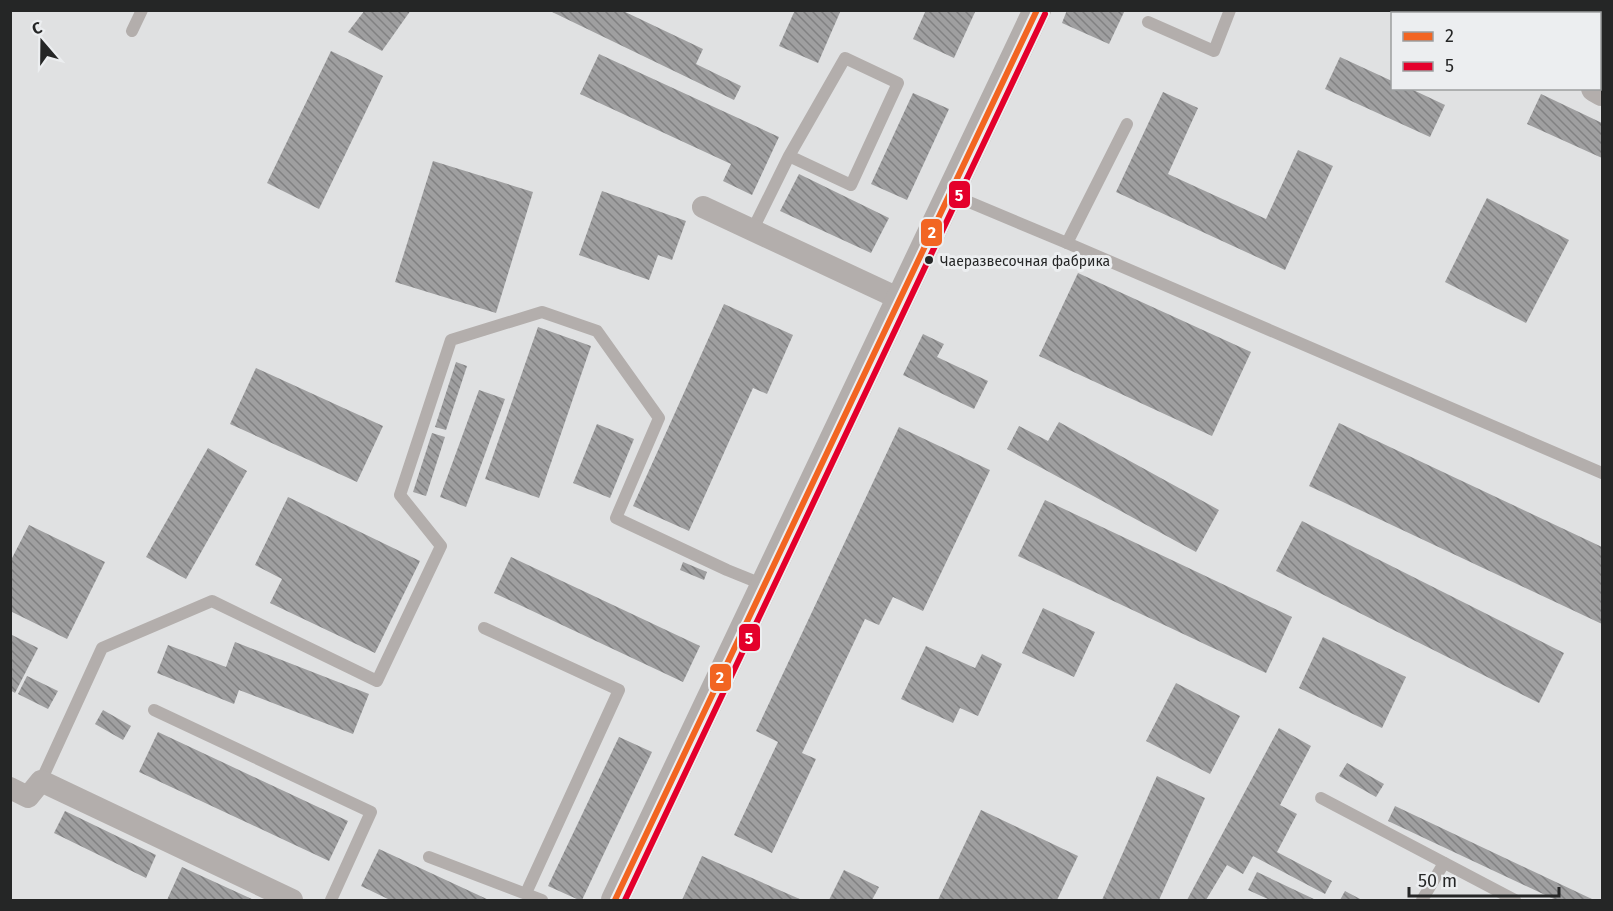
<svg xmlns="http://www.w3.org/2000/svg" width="1613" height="911" font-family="'Fira Sans',sans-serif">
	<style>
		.building { fill: url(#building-back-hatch) }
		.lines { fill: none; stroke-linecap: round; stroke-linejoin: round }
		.service { stroke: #b3aeac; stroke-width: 12 }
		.minor { stroke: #b3aeac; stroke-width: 22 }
		.tertiary { stroke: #b3aeac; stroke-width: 28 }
		.bus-1-casing { stroke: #eceef0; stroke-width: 10 }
		.bus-2-casing { stroke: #eceef0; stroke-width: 10 }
		.bus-1 { stroke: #f26522; stroke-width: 6 }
		.bus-2 { stroke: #e4002b; stroke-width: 6 }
		.bus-dot { fill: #252626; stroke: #eceef0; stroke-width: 2 }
		.labels { text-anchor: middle; stroke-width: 6; stroke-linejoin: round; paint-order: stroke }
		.bus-label { font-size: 14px; fill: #252626; stroke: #eceef0; text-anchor: start }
		.line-badge { stroke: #eceef0; stroke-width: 2 }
		.badge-label { font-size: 16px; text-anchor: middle; font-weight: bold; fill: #fff }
	</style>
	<defs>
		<pattern id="building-back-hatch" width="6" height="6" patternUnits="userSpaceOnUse" patternTransform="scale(1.5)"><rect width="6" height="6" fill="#9f9fa0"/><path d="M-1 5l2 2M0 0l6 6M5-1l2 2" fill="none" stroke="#818182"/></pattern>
	</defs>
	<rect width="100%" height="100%" fill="#e0e1e2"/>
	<g class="building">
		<polygon points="365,10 411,10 382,51 348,32"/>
		<polygon points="548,10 621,10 703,49 696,64 741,86 734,100"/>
		<polygon points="795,10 841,10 818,63 779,46"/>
		<polygon points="926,10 976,10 954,58 913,39"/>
		<polygon points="1067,10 1125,10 1109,44 1062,23"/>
		<polygon points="331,51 383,76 319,209 267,183"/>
		<polygon points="599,54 779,137 752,195 723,181 731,164 580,94"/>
		<polygon points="1340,57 1392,81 1392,88 1409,88 1445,105 1430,137 1325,89"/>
		<polygon points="1163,92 1198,108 1168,174 1266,219 1298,150 1333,166 1285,270 1116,192"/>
		<polygon points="913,93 949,109 907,200 871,184"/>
		<polygon points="1541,94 1602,123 1602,158 1527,124"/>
		<polygon points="433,161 533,192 496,313 395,282"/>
		<polygon points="799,174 889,218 871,253 780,211"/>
		<polygon points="602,191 686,221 672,260 658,255 649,280 579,255"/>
		<polygon points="1487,198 1569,240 1526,323 1445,282"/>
		<polygon points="1078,273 1251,352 1212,436 1039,356"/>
		<polygon points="724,304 793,335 767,394 753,388 689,531 633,506"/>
		<polygon points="538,327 591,346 539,498 485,479"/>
		<polygon points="923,334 944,344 937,357 988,381 974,409 903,375"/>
		<polygon points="456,362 467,366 446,430 435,427"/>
		<polygon points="256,368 383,426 357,482 230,424"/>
		<polygon points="479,390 505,399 466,507 440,497"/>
		<polygon points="1059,422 1219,510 1196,552 1007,449 1019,426 1048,441"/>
		<polygon points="1339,423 1602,547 1602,624 1309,486"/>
		<polygon points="597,424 634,439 610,498 573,483"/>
		<polygon points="899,427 990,470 923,611 893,597 879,625 865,619 802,753 816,759 772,853 734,835 778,742 756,731"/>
		<polygon points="432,433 445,437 426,496 413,492"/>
		<polygon points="208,448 247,471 186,579 146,557"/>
		<polygon points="288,497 420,561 375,653 270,603 282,579 255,565"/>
		<polygon points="1045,500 1292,617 1266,673 1018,556"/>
		<polygon points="1302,521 1564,653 1539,703 1276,571"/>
		<polygon points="29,525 105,562 67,639 10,611 10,562"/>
		<polygon points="511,557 700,646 683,682 494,593"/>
		<polygon points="683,562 707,572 704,580 680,570"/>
		<polygon points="1043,608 1095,632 1074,677 1022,653"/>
		<polygon points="10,634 38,648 15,693 10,690"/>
		<polygon points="1323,637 1406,677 1382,728 1299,688"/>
		<polygon points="235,642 369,694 353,734 239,690 234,704 157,673 168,645 226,667"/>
		<polygon points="926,646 975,668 982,654 1002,664 978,716 960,708 953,723 901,699"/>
		<polygon points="27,676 58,691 48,709 18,694"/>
		<polygon points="1176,683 1240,716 1210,774 1146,741"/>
		<polygon points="103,710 131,726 123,740 95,724"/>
		<polygon points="1279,728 1311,746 1280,805 1297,814 1277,852 1332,881 1325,894 1253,856 1243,874 1227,865 1206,900 1187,900"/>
		<polygon points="158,732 348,821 329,861 139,772"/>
		<polygon points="619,737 652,752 582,900 579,900 548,886"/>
		<polygon points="1347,763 1384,784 1376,797 1339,776"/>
		<polygon points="1157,776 1205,798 1159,900 1102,900"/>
		<polygon points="1395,806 1594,900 1556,900 1388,821"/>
		<polygon points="981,810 1078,856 1057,900 938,900"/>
		<polygon points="65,811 156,855 146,878 54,833"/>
		<polygon points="379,849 489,900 390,900 361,886"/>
		<polygon points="702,856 802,900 682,900"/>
		<polygon points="182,867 254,900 167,900"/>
		<polygon points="844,870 879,887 872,900 829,900"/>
		<polygon points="1257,872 1316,900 1270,900 1248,890"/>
		<polygon points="1345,891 1362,900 1340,900"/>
	</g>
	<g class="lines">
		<g class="service">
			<polyline points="1596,10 1597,14"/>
			<polyline points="1148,22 1214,51 1230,10"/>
			<polyline points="132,31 142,10"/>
			<polyline points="950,194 1067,243 1127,124"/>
			<polyline points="752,231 789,156 851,185 898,83 845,58 789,156"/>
			<polyline points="1067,243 1602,473"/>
			<polyline points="484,628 619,690 526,893"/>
			<polyline points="154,710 371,812 331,900"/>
			<polyline points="41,781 102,648 212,601 377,681 441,546 400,495 451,340 542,312 597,331 659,418 616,518 727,570 764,585"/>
			<polyline points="1321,798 1515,900"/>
			<polyline points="429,857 542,900"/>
			<polyline points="1422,900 1444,863"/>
		</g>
		<g class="minor">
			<polyline points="703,207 900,299"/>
			<polyline points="10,788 28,797 41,781 292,900"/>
		</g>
		<g class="tertiary">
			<polyline points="1413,10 1420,14"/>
			<polyline points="1595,88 1602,92"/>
			<polyline points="615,900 1037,10"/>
		</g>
		<defs>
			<polyline id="bus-1" points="615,900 1037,10"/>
			<polyline id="bus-2" points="625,900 1045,14"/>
		</defs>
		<use href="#bus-1" class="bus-1-casing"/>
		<use href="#bus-2" class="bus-2-casing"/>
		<use href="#bus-1" class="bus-1"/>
		<use href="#bus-2" class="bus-2"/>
	</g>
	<circle class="bus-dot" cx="929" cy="260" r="5"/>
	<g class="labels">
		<g class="bus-label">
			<text x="940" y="266">Чаеразвесочная фабрика</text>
		</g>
	</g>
	<g class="line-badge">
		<rect x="948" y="180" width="23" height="29" rx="6" fill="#e4002b"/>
		<rect x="920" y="218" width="23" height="29" rx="6" fill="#f26522"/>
		<rect x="738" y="623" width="23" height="29" rx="6" fill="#e4002b"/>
		<rect x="709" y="663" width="23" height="29" rx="6" fill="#f26522"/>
	</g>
	<g class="badge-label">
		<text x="959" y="201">5</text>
		<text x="932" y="238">2</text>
		<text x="749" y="644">5</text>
		<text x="720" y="683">2</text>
	</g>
	<rect width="1613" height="911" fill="none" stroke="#252626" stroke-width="24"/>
	<rect x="1391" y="12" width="210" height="78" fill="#eceef0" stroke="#9c9e9f" stroke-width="1.5"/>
	<rect x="1403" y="32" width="30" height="9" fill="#f26522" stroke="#9c9e9f" stroke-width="1.5"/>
	<text x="1445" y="42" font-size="18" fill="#252626">2</text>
	<rect x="1403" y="62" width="30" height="9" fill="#e4002b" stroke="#9c9e9f" stroke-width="1.5"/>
	<text x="1445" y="72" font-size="18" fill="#252626">5</text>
	<g transform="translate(42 42) rotate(340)" stroke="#eceef0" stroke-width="4.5" paint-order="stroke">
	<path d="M0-4.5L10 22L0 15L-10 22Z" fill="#252626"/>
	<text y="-9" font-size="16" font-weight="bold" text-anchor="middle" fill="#252626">С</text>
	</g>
	<path d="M1409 887v9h150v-9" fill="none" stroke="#252626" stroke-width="3"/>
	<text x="1418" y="887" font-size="18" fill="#252626" stroke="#eceef0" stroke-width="4.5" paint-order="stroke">50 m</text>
</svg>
